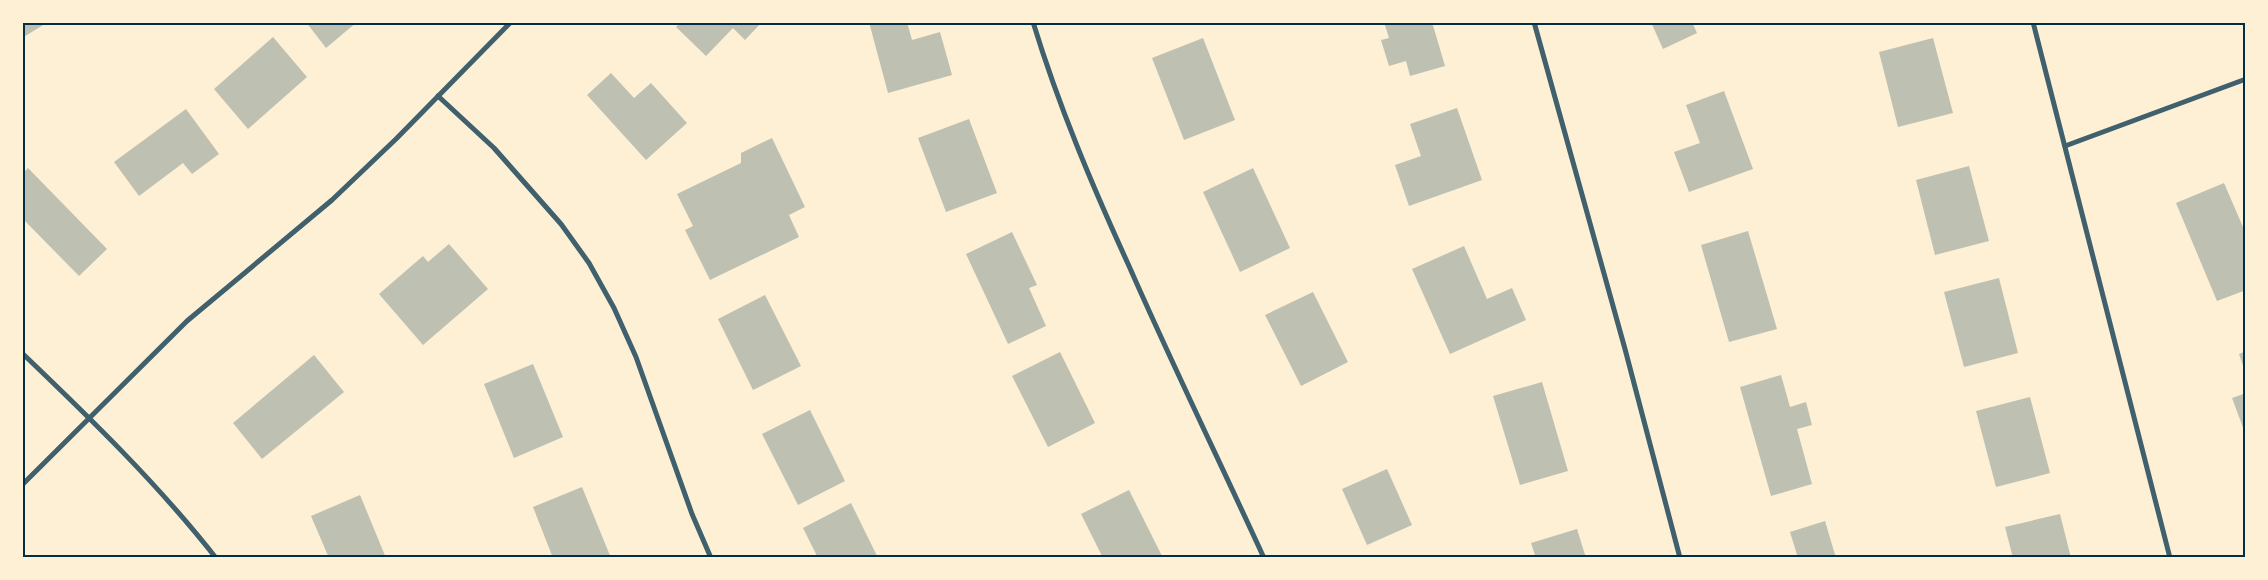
<svg xmlns="http://www.w3.org/2000/svg" width="2268" height="580" font-family="Jost,sans-serif">
	<style>
		.building { fill: #bec0b2 }
		.lines { fill: none; stroke-linecap: round; stroke-linejoin: round }
		.minor { stroke: #3f606c; stroke-width: 5 }
		.neatline { fill: none; stroke: #003049; stroke-width: 2 }
	</style>
	<rect width="100%" height="100%" fill="#fdf0d5"/>
	<g class="building">
		<polygon points="22,22 48,22 22,38"/>
		<polygon points="306,22 357,22 326,48"/>
		<polygon points="681,22 762,22 745,40 733,28 706,56 676,27"/>
		<polygon points="869,22 907,22 912,40 940,32 952,75 888,93"/>
		<polygon points="1384,22 1432,22 1445,66 1410,76 1406,61 1389,66 1381,40 1389,38"/>
		<polygon points="1651,22 1692,22 1697,33 1663,49"/>
		<polygon points="273,37 307,77 248,129 214,89"/>
		<polygon points="1203,38 1235,120 1184,140 1152,58"/>
		<polygon points="1933,38 1953,113 1898,127 1879,52"/>
		<polygon points="611,73 634,98 651,83 687,123 646,160 587,95"/>
		<polygon points="1724,91 1753,169 1689,192 1674,152 1700,143 1686,105"/>
		<polygon points="1457,108 1482,180 1409,206 1395,165 1421,156 1410,124"/>
		<polygon points="186,109 219,154 192,174 183,163 139,196 114,162"/>
		<polygon points="969,119 997,193 946,212 918,138"/>
		<polygon points="772,138 805,207 789,215 799,237 710,280 685,230 693,226 677,194 741,163 741,153"/>
		<polygon points="1969,166 1989,241 1935,255 1916,180"/>
		<polygon points="28,168 107,249 79,276 22,218 22,174"/>
		<polygon points="1253,168 1290,248 1240,272 1203,192"/>
		<polygon points="2224,183 2246,234 2246,290 2217,301 2176,203"/>
		<polygon points="1748,231 1777,329 1729,342 1701,245"/>
		<polygon points="1012,232 1037,285 1029,288 1046,326 1008,344 966,254"/>
		<polygon points="449,244 488,289 423,345 379,294 423,256 428,262"/>
		<polygon points="1464,246 1487,299 1512,288 1526,320 1450,354 1412,269"/>
		<polygon points="1999,278 2018,353 1964,367 1944,292"/>
		<polygon points="1313,292 1348,362 1301,386 1265,315"/>
		<polygon points="765,295 801,366 753,390 718,319"/>
		<polygon points="2246,351 2246,371 2245,371 2239,354"/>
		<polygon points="1060,352 1095,423 1048,447 1012,376"/>
		<polygon points="314,355 344,392 262,459 233,423"/>
		<polygon points="533,364 563,437 514,458 484,384"/>
		<polygon points="1781,375 1790,407 1806,402 1812,425 1797,429 1812,484 1771,496 1740,387"/>
		<polygon points="1542,382 1568,471 1520,485 1493,396"/>
		<polygon points="2246,393 2246,433 2245,433 2232,398"/>
		<polygon points="2030,397 2050,473 1996,487 1976,411"/>
		<polygon points="810,410 845,481 798,505 762,434"/>
		<polygon points="1387,469 1412,525 1367,545 1342,489"/>
		<polygon points="582,487 611,558 553,558 533,507"/>
		<polygon points="1129,490 1163,558 1103,558 1081,514"/>
		<polygon points="360,495 386,558 329,558 311,516"/>
		<polygon points="851,503 878,558 818,558 803,528"/>
		<polygon points="2060,514 2071,558 2013,558 2005,527"/>
		<polygon points="1825,521 1836,558 1798,558 1790,532"/>
		<polygon points="1577,529 1586,558 1536,558 1531,543"/>
	</g>
	<g class="lines">
		<g class="minor">
			<path d="M1033,22C1059,107 1092,185 1129,266C1172,364 1219,460 1264,558"/>
			<polyline points="1534,22 1625,349 1680,558"/>
			<polyline points="2033,22 2170,558"/>
			<polyline points="438,96 494,148 561,224 589,263 614,308 636,357 692,514 711,558"/>
			<polyline points="2065,146 2246,79"/>
			<path d="M22,353C90,418 158,484 216,558"/>
			<polyline points="22,485 187,321 332,200 396,139 511,22"/>
		</g>
	</g>
	<rect width="2268" height="580" fill="none" stroke="#fdf0d5" stroke-width="48"/>
	<rect x="24" y="24" width="2220" height="532" class="neatline"/>
</svg>
